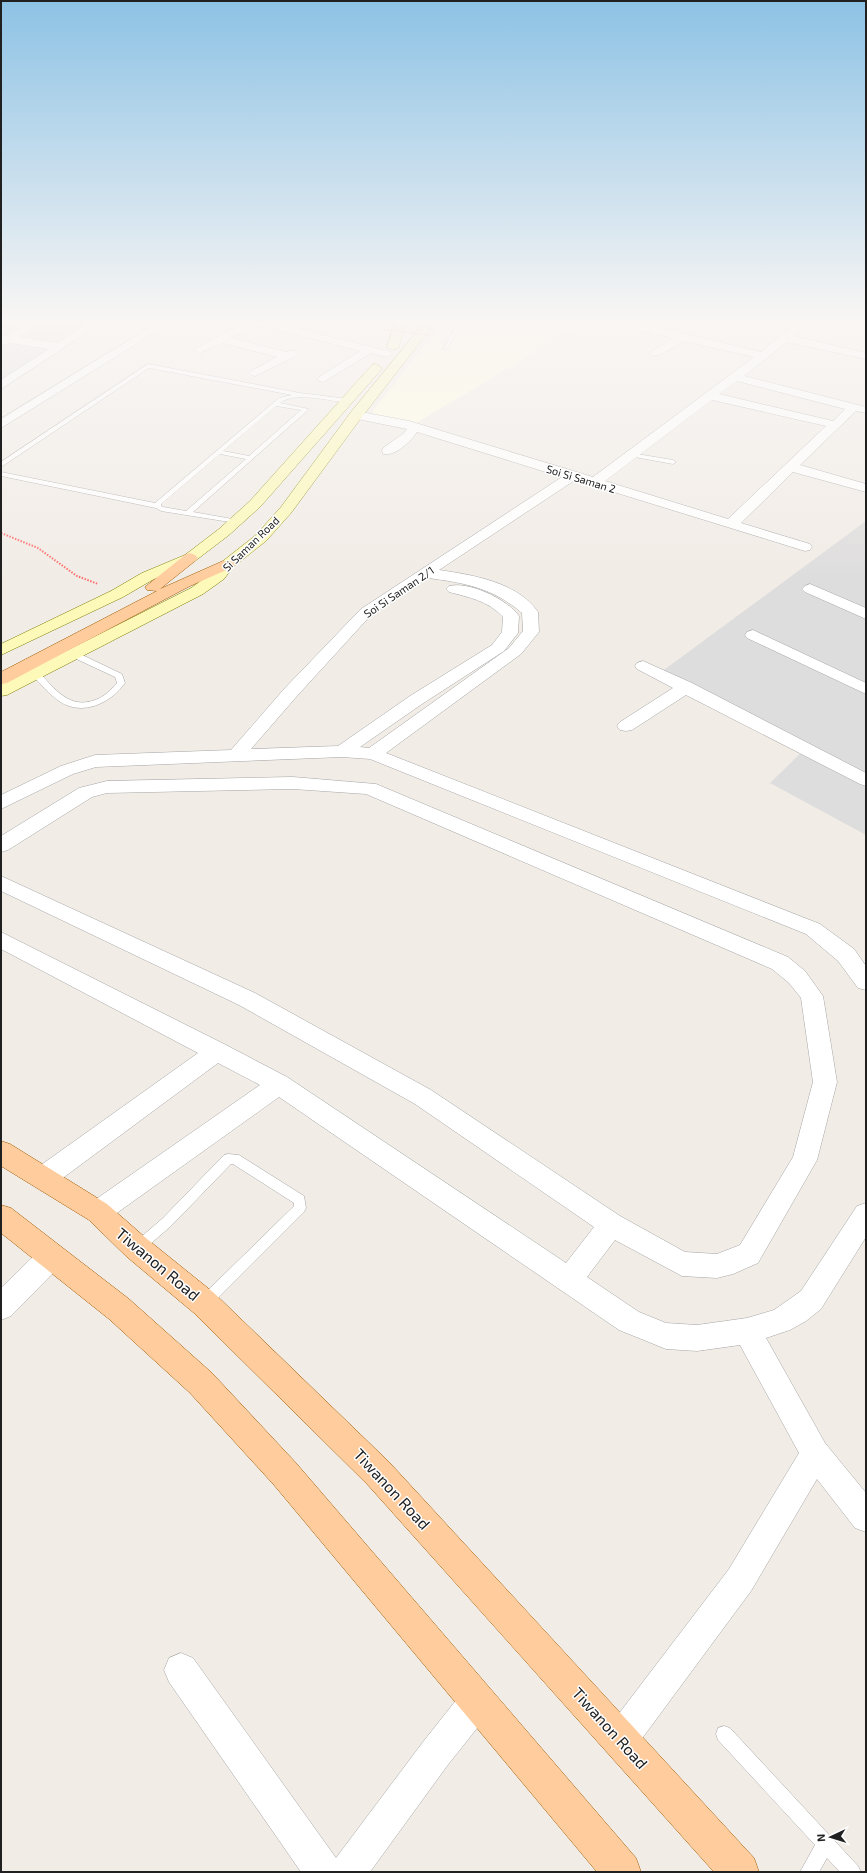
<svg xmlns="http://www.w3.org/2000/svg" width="867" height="1873" font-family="'Exo 2',sans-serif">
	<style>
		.residential { fill: #dedddd }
		.education { fill: #fffce1 }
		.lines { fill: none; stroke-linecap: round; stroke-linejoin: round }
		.lane-casing { stroke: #a7a7a7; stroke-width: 1 }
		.street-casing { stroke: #a7a7a7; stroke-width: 1 }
		.secondary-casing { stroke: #7b7d01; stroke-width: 1 }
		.primary-casing { stroke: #9c5a00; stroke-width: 1 }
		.path { stroke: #ff6b6a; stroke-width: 2; stroke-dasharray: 1.5 1.5; stroke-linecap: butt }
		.lane { fill: #fff; fill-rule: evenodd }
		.street { fill: #fff; fill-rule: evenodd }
		.secondary { fill: #fcf9b9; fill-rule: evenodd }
		.primary { fill: #ffcc9d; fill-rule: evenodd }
		.path-bridge { stroke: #ff6b6a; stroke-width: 1.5; stroke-dasharray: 1 1; stroke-linecap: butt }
		.labels { text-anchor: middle; stroke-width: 3; stroke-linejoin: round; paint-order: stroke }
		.far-street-label { font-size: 11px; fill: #202020; stroke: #fff }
		.near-street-label { font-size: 16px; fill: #202020; stroke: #fff }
	</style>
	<rect width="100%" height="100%" fill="#f1ece6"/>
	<g class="residential">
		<polygon points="1,318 110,318 1,390"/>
		<polygon points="866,521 866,835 770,783 805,749 653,678"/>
	</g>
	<polygon class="education" points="447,318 592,318 416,423 371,413"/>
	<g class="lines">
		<defs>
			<g id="lane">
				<polygon points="368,318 373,318 372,324 369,326 366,324"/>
				<polygon points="461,318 466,318 447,349 443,349"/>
				<path d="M148,364L300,393L348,399L351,401L348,403C331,401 294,391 280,403L309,409L193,512L238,520V522L236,523L161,511L156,508L1,476V472L155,503L279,398L292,395L149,368L1,467V462ZM276,406L301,410L249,456L223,451ZM220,454L246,459L186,511L163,507L161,506V504Z"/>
				<polygon points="631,453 673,460 676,462 673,464 629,456 629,454"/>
				<path d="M70,652H76L122,674L125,683C111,703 82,717 59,701C49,694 41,684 32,675V671H38C54,688 69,710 95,700C104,697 111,690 117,683L115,677L70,656Z"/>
				<polygon points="228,1154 239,1155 304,1196 306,1208 304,1212 209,1307 204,1309 199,1307 198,1303 199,1299 294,1206 294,1203 233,1164 231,1164 171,1226 141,1252 137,1254 133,1252 131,1248 133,1244 163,1218 224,1155"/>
				<polygon points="724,1726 730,1728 858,1866 861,1872 840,1872 827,1858 819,1872 800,1872 815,1845 718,1740 716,1734 718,1728"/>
			</g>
			<g id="street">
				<polygon points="4,318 17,318 1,328 1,320"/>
				<polygon points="35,318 48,318 19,337 57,343 96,318 109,318 1,389 1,380 49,349 10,343 1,345 1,335 7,336"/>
				<polygon points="165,318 178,318 1,428 1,419"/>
				<path d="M601,318H617L761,352L801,318H813L793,336L866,353V359L787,342L744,376L866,407V413L856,411L800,465L866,484V492L793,472L741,523L810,544L812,547L810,550L805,551L575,480L439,570C473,575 517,582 538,612L539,632L521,654L386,753L820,924L854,949L866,966V990L858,988L838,961L806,934L370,759L342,757L96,767L73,774L1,809V795L61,766L95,755L231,750L285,688L361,609L562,477L417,432C411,441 395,457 383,454L382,451L383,448L404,433L407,429L352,418L350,415L352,412L356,411L409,421L593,477L754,357L684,341L660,355H652L650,353L652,351L673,338L602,321ZM737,381L845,409L833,421L719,394ZM712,400L826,426L728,519L605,481ZM428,578C466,583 493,588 522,613L523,631L509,648L369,748L360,747L422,704L504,651L518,633L519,616C507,599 469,581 449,586L446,589L449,592C468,597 489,601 503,617L502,632L492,645L410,696L338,746L251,749L297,696L371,615Z"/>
				<polygon points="264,320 391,352 393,354 387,357 371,353 323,382 319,381 317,379 319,377 360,351 264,326 246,330 231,338 286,352 293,350 299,353 292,358 255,376 251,375 249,373 251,371 277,357 223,343 199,353 193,350 239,325"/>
				<polygon points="810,584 866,608 866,619 805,592 802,589 805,586"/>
				<polygon points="753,630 866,683 866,694 747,638 745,635 747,632"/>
				<polygon points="643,661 692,683 866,773 866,786 860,784 686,695 632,730 626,731 620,730 617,726 620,722 673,688 637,669 635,666 637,663"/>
				<polygon points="293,777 376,784 788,957 805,971 823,996 837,1082 817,1160 758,1263 733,1274 717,1278 682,1276 615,1240 587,1277 639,1312 666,1323 697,1325 747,1318 774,1310 801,1291 857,1206 866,1203 866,1237 821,1309 806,1321 790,1330 766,1338 825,1443 866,1493 866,1532 855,1528 817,1479 751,1591 632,1752 620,1757 608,1752 603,1740 608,1728 729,1569 799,1453 740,1345 697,1351 666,1349 619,1330 279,1097 107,1220 98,1223 89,1220 85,1212 89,1204 260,1085 218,1063 52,1186 43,1189 34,1186 30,1178 34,1170 198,1053 1,949 1,932 226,1045 287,1077 566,1263 594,1227 415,1104 239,1005 1,891 1,876 255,993 431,1090 620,1216 685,1252 717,1254 740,1245 793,1157 813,1082 801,998 789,983 772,969 366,794 293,789 107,793 92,797 8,850 1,852 1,836 79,788 107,781"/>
				<polygon points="52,1244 61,1247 65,1256 61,1265 11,1316 1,1320 1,1288 43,1247"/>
				<polygon points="181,1653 193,1658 336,1858 423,1742 465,1689 477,1684 489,1689 494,1701 489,1713 447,1766 370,1872 301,1872 169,1682 164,1670 169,1658"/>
			</g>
			<g id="secondary">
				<polygon points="396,318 407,318 399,347 393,350 387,347"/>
				<polygon points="428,318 439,318 361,418 291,513 266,541 233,567 224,579 203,594 7,695 1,696 1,684 191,588 212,573 223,561 256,535 281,507 351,412"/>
				<polygon points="376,364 382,368 380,371 260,507 229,535 195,561 154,579 123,597 1,655 1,644 111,591 142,573 185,555 219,529 250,501 372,365"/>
			</g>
			<g id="primary">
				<polygon points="190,553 195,555 198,558 195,561 160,589 223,561 233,561 236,564 233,567 190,586 7,683 1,684 1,672 157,591 147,590 145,587 185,555"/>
				<polygon points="1,1141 10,1144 107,1204 147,1239 214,1293 389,1462 754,1858 759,1872 714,1872 367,1484 194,1313 127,1257 89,1220 1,1166"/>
				<polygon points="1,1205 11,1208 129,1299 212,1373 296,1463 636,1858 641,1872 597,1872 274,1485 190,1393 109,1319 1,1233"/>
			</g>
		</defs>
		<use href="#lane" class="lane-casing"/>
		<use href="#street" class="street-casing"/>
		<use href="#secondary" class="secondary-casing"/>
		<use href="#primary" class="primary-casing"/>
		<polyline class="path" points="1,533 38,548 77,576 98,584"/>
		<use href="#lane" class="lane"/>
		<use href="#street" class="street"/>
		<use href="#secondary" class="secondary"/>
		<use href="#primary" class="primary"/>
		<polyline class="path-bridge" points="384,330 431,335"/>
	</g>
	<linearGradient id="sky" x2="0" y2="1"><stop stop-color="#8dc2e5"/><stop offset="0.55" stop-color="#f9f6f4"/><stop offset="1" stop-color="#f9f6f4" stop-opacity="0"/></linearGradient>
	<rect width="867" height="581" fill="url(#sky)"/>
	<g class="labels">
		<g class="far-street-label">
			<text transform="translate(581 479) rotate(17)" y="4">Soi Si Saman 2</text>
			<text transform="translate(251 544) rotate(-44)" y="4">Si Saman Road</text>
			<text transform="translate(399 592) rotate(-34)" y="4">Soi Si Saman 2/1</text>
		</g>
		<g class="near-street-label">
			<text transform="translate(158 1264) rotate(40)" y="6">Tiwanon Road</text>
			<text transform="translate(392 1489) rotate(47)" y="6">Tiwanon Road</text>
			<text transform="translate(610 1728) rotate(48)" y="6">Tiwanon Road</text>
		</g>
	</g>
	<rect width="867" height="1873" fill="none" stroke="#202020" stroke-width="4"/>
	<g transform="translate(831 1837) rotate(266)" stroke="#ffffff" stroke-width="3" paint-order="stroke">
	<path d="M0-3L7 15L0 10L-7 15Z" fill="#202020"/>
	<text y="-6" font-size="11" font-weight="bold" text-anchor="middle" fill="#202020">N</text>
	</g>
</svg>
